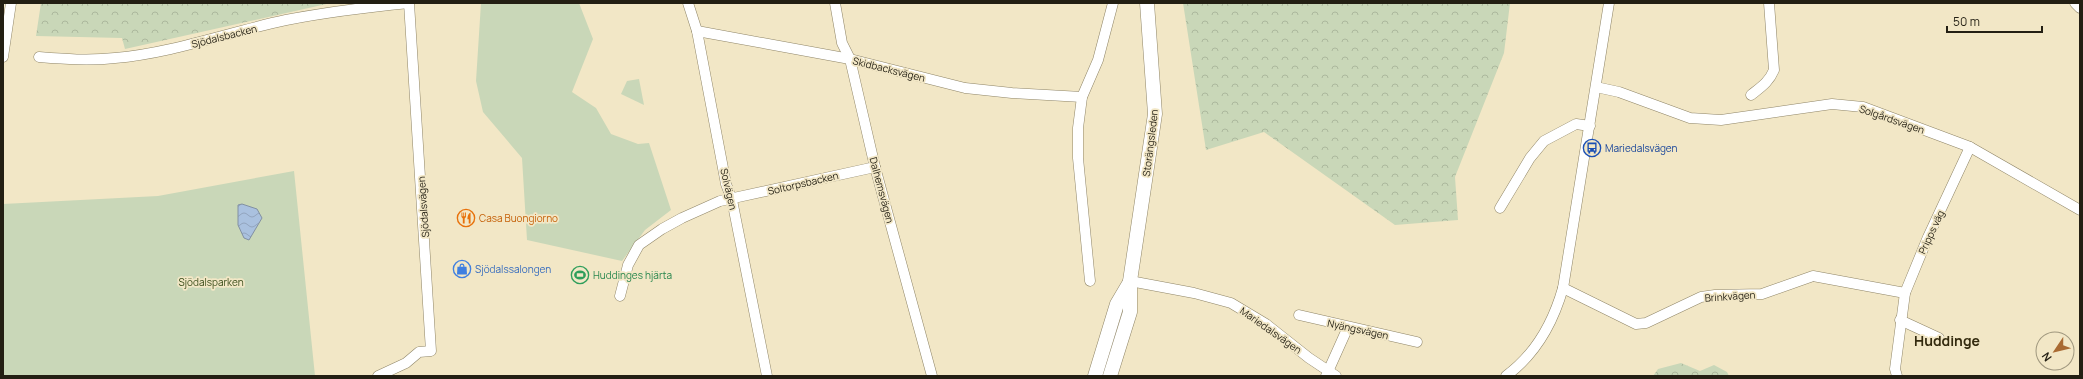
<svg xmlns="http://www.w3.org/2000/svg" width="2083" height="379" font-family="Manrope,sans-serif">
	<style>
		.forest { fill: url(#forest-crowns) }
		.park { fill: #c9d7b8 }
		.water { fill: url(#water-waves); stroke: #8290a2 }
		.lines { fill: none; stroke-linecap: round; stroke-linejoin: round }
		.street-casing { stroke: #8f8567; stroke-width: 11 }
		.secondary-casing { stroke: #8f8567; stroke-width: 15 }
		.street { stroke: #fff; stroke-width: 10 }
		.secondary { stroke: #fff; stroke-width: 14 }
		.labels { text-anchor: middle; stroke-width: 3.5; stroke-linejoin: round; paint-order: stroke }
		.street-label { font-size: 10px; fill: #231f13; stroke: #f2e7c6 }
		.transit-label { font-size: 10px; fill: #164399; stroke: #f2e7c6; text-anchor: start }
		.food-label { font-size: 10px; fill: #c56008; stroke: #f2e7c6; text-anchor: start }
		.shop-label { font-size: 10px; fill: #366cbe; stroke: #f2e7c6; text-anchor: start }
		.leisure-label { font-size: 10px; fill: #27864d; stroke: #f2e7c6; text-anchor: start }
		.park-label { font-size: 10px; fill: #384b18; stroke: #f2e7c6 }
		.district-label { font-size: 14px; font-weight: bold; fill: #332a0e; stroke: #f2e7c6 }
	</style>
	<defs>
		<pattern id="forest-crowns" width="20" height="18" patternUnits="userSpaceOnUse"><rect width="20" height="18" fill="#c9d7b8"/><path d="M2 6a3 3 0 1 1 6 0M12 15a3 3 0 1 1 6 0" fill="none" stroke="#acb89d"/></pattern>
		<pattern id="water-waves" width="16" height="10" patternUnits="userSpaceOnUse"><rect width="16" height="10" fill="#aac1df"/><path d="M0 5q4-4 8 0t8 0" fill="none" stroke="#92a5be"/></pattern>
	</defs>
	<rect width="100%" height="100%" fill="#f2e7c6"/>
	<g class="forest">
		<polygon points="41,3 331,3 125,49 122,38 36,36"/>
		<polygon points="1183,3 1510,3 1504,53 1455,177 1458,220 1395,225 1264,132 1206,150"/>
		<polygon points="1681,363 1700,371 1714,365 1727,372 1729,376 1653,376 1658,369"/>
	</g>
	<g class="park">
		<polygon points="481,3 579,3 593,39 572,92 596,108 611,134 638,144 649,143 671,210 645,230 622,261 527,240 522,158 483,112 476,81"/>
		<polygon points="639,79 644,105 621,94 627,81"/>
		<polygon points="294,171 315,376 3,376 3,204 158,196"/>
	</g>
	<polygon class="water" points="242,204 257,209 262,218 249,240 244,238 238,225 238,205"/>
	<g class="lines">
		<defs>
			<g id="street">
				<polyline points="688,3 697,31 726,184 732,200 767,376"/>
				<polyline points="835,3 842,43 850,59 875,167 932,376"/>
				<polyline points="2075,3 2080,8"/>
				<polyline points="697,31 850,59 965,88 1012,93 1082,97"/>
				<polyline points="3,57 11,3"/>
				<path d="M39,57C64,59 89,61 115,58C173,53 229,32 286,20C327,12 368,7 409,3"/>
				<polyline points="1596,87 1619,92 1690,118 1721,120 1832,104 1863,107 1970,147 2080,210"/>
				<path d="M1751,95C1761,87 1769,82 1774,70L1769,3"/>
				<polyline points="1500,208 1530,158 1544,141 1576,124 1590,126"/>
				<polyline points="1090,281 1078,158 1078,128 1082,97 1098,60 1113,3"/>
				<polyline points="1130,281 1194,293 1231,303 1266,324 1309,358 1336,376"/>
				<polyline points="1563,288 1636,324 1646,323 1701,297 1715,295 1762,294 1813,276 1905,293"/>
				<polyline points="620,296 628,265 639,245 662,229 682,218 720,201 875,167"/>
				<polyline points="1299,315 1417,342"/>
				<polyline points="1900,320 1939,338"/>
				<polyline points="378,376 406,363 419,352 431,351 409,3"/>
				<polyline points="1326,376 1348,327"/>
				<path d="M1506,376C1536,354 1553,323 1563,288L1609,3"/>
				<polyline points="1897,376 1895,369 1905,293 1928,237 1970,147"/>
			</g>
			<g id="secondary">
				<polyline points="1095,376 1117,304 1130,282"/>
				<polyline points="1110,376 1130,312 1130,281 1155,114 1147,3"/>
			</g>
		</defs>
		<use href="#street" class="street-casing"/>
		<use href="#secondary" class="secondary-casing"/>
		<use href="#street" class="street"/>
		<use href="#secondary" class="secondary"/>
	</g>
	<defs>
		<symbol id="bus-ring" viewBox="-11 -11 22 22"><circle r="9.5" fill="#f2e7c6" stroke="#1a4fb4" stroke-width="1.5"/><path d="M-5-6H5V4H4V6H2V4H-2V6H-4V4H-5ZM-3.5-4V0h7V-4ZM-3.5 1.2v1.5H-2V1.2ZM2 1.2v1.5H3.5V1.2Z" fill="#1a4fb4"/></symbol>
		<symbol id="restaurant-ring" viewBox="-11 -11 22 22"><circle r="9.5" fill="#f2e7c6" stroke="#e8710a" stroke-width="1.5"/><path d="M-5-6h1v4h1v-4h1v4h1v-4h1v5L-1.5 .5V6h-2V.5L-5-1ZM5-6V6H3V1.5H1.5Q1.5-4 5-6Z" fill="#e8710a"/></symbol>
		<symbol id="shop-ring" viewBox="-11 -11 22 22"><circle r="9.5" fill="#f2e7c6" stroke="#3f7fe0" stroke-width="1.5"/><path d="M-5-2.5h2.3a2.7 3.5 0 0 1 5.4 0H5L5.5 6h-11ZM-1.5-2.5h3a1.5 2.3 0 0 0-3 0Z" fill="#3f7fe0"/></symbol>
		<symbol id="stadium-ring" viewBox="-11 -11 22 22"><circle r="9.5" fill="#f2e7c6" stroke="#2e9e5b" stroke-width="1.5"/><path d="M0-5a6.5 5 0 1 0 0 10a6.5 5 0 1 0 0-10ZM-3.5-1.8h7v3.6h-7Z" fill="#2e9e5b"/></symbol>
	</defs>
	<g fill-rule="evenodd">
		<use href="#bus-ring" x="1582" y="138" width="20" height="20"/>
		<use href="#restaurant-ring" x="456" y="208" width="20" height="20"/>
		<use href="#shop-ring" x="452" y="259" width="20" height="20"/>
		<use href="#stadium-ring" x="570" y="265" width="20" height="20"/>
	</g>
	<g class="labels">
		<g class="street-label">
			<text transform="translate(224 36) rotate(-14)" y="4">Sjödalsbacken</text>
			<text transform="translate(889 69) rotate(14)" y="4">Skidbacksvägen</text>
			<text transform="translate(1892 119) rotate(19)" y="4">Solgårdsvägen</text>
			<text transform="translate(1150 143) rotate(-83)" y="4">Storängsleden</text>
			<text transform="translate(803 183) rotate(-13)" y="4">Soltorpsbacken</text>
			<text transform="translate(729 189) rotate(77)" y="4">Solvägen</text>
			<text transform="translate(882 190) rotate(75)" y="4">Dalhemsvägen</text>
			<text transform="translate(423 207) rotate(-94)" y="4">Sjödalsvägen</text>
			<text transform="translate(1931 232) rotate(-65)" y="4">Pripps väg</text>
			<text transform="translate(1730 296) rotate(-4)" y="4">Brinkvägen</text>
			<text transform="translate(1358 329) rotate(12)" y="4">Nyängsvägen</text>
			<text transform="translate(1271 330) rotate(35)" y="4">Mariedalsvägen</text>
		</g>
		<g class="transit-label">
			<text x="1605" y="152">Mariedalsvägen</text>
		</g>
		<g class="food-label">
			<text x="479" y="222">Casa Buongiorno</text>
		</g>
		<g class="shop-label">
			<text x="475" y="273">Sjödalssalongen</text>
		</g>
		<g class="leisure-label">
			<text x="593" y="279">Huddinges hjärta</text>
		</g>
		<g class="park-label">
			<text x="211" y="286">Sjödalsparken</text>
		</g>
		<g class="district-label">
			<text x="1947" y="346">Huddinge</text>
		</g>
	</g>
	<rect width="2083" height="379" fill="none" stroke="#231f13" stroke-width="8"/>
	<g transform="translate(2055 351) rotate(235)"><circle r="19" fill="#f2e7c6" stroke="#9f977e"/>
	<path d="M0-3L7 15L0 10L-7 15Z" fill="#a96a32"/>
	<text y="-6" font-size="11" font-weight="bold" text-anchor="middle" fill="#231f13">N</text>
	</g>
	<path d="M1947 26v6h95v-6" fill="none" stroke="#231f13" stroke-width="2"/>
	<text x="1953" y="26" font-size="12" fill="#231f13" stroke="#f2e7c6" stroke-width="3" paint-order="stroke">50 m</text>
</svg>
